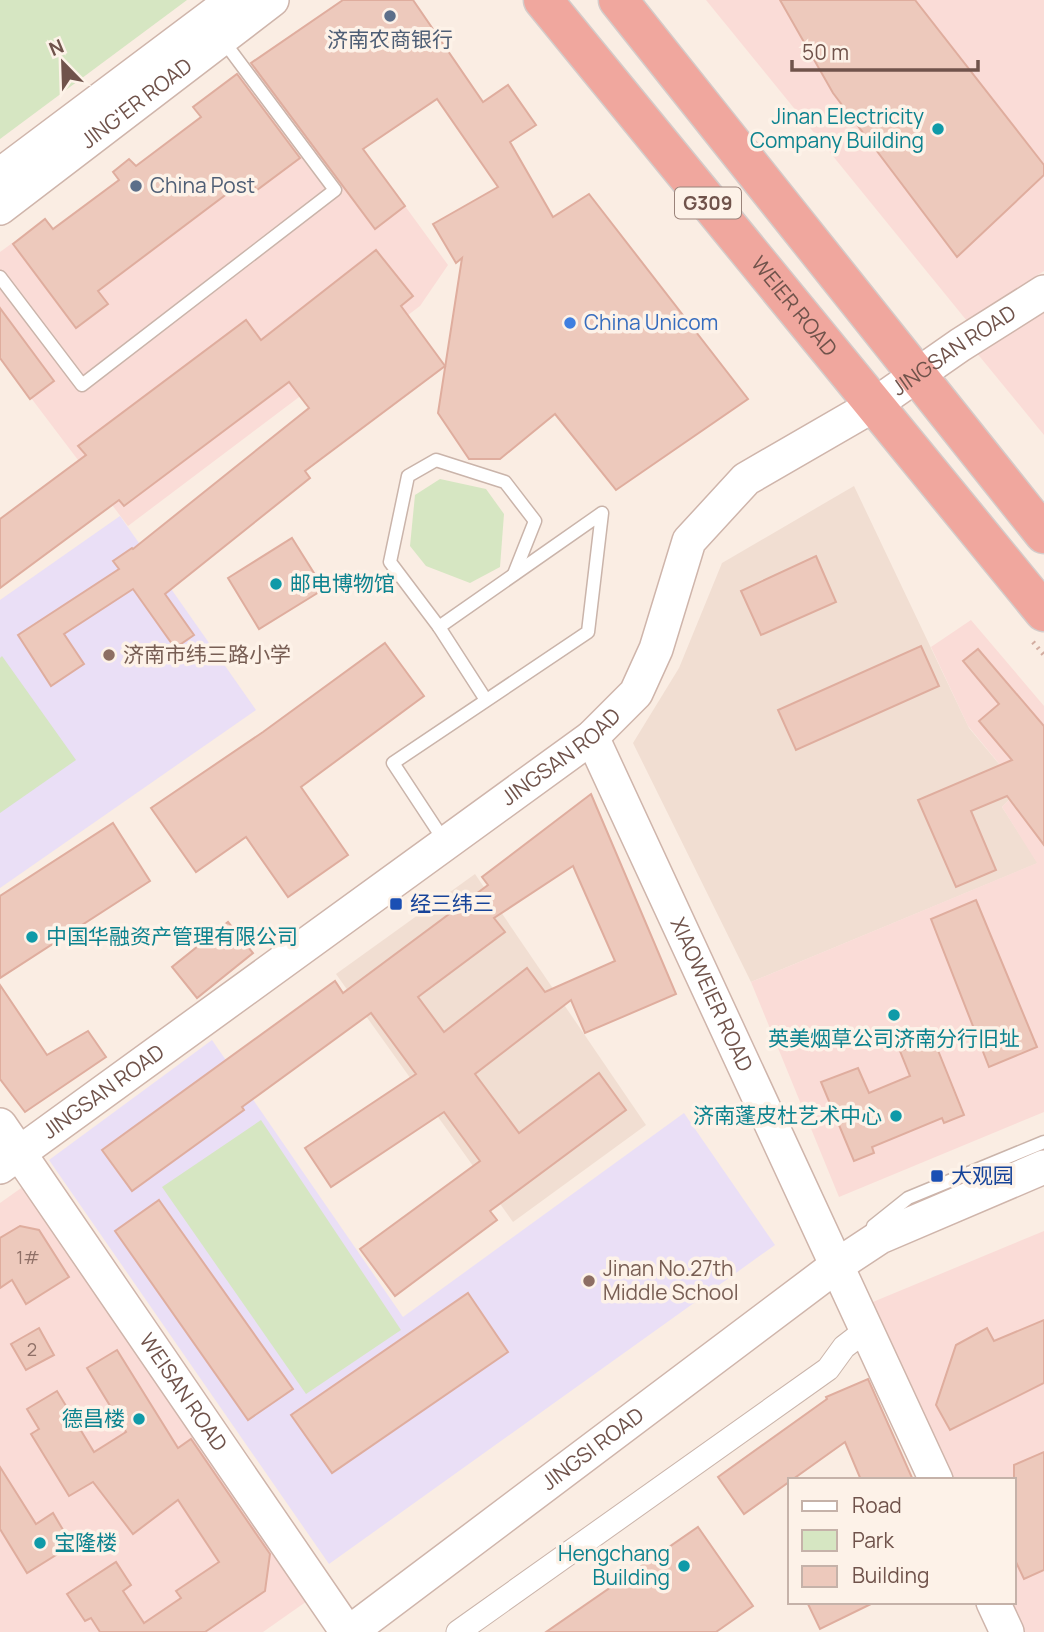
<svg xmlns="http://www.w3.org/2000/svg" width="1044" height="1632" font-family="Manrope,'Noto Sans SC',sans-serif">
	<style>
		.residential { fill: #f1ded2 }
		.commercial { fill: #fadcd7 }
		.education { fill: #eadff6 }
		.green { fill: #d6e6c2 }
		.building { fill: #edc9bc; stroke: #dfad9e; stroke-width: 2; fill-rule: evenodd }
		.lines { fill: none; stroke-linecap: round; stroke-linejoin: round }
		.lane-casing { stroke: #cab4aa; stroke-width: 15 }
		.street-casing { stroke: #cab4aa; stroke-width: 25 }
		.secondary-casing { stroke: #cfb5ab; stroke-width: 36 }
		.highway-casing { stroke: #d4cbc9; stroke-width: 41 }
		.path { stroke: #d2aca0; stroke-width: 4.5; stroke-dasharray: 2 5; stroke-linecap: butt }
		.lane { stroke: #fff; stroke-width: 12 }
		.street { stroke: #fff; stroke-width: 23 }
		.secondary { stroke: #fff; stroke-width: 33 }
		.highway { stroke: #f0a79e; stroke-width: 38 }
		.service-dot { fill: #5c6f8a; stroke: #fdf2e8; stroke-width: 2.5 }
		.culture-dot { fill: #0f9aa8; stroke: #fdf2e8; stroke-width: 2.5 }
		.shop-dot { fill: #3f7fe0; stroke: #fdf2e8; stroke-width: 2.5 }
		.education-dot { fill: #8d6e63; stroke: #fdf2e8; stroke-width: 2.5 }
		.transit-dot { fill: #1a4fb4; stroke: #fdf2e8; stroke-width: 2.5 }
		.labels { text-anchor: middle; stroke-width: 7; stroke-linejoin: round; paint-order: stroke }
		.number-label { font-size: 18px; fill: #8f7067 }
		.shield { fill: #fdf2e8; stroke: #9a837a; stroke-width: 2 }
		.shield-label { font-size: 19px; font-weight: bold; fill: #70534b }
		.service-label { font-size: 21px; fill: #4e5e75; stroke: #fdf2e8 }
		.street-label { font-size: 21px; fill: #70534b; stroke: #fdf2e8 }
		.culture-label { font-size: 21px; fill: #0d838f; stroke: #fdf2e8; text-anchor: end }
		.shop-label { font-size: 21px; fill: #366cbe; stroke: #fdf2e8; text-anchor: start }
		.education-label { font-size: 21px; fill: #785e54; stroke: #fdf2e8; text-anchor: start }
		.transit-label { font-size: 21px; fill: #164399; stroke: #fdf2e8; text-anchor: start }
	</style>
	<rect width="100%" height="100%" fill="#faede3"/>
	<g class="residential">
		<polygon points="854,486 969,728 1020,789 1002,807 1038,863 751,982 633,743 679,668 722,563"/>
		<polygon points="475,874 646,1125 513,1222 336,974"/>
	</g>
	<g class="commercial">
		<polygon points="706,0 1044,0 1044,271 967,321"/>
		<polygon points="284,40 448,265 420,306 128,526 0,357 0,252 22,236 24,239 45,219 53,229 119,181 113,172 129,159 136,165 201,118 193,107 220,92 217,88"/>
		<polygon points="1044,307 1044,435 976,352"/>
		<polygon points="971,620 1044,706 1044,1112 839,1197 751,982 1037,863 1002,807 1020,789 968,726 931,647"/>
		<polygon points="24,1186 310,1599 263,1632 0,1632 0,1203"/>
		<polygon points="1044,1231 1044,1632 1025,1632 1011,1602 1014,1602 1014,1480 952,1480 868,1304"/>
	</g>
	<g class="education">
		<polygon points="120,516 256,710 0,888 0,600"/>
		<polygon points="212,1040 403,1317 684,1113 775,1245 329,1564 49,1160"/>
	</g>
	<g class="green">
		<polygon points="0,0 187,0 0,139"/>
		<polygon points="440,479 486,489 504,514 500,567 470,583 426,566 410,546 415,495"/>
		<polygon points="2,656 76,760 0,813 0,658"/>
		<polygon points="261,1120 401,1330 306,1394 162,1187"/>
	</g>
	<g class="building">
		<polygon points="343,0 413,0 483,102 508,85 536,125 510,142 553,217 589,194 748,399 616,490 555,414 500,459 469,459 438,413 462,258 456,263 433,224 498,187 437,99 363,149 405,206 375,229 251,63"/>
		<polygon points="780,0 915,0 1044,165 1044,175 957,257 833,93"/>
		<polygon points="237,74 300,158 257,190 248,178 98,291 108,304 76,328 13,244 45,219 53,229 119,180 113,172 129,159 136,166 201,117 193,107"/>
		<polygon points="376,250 413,296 401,306 445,366 305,471 310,478 165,594 194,635 175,648 133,589 64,634 84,664 51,686 18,635 119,569 113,561 132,548 133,549 309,408 289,382 124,506 119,500 0,588 0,519 86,455 78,446 246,320 261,340"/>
		<polygon points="0,308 54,381 30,399 0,358"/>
		<polygon points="292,538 324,589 259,629 228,578"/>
		<polygon points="816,556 836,602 761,635 741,591"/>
		<polygon points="385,643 424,696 301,787 348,855 288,897 246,837 196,872 151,808 263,732"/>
		<polygon points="921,646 939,686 796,750 778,710"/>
		<polygon points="978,649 1044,726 1044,845 1007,796 971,811 996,870 956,887 918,800 1012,760 979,721 999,704 963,661"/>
		<path d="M591,794L676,994L585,1033L571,1000L475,1074L519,1133L599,1073L626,1110L490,1211L497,1220L395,1296L360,1249L480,1161L444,1112L331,1187L305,1148L416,1074L371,1013L242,1107L244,1110L132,1191L102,1150L335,981L343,993L488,885L482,877ZM573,866L615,961L545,992L527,968L444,1032L418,997L505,932L494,918Z"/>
		<polygon points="113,823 150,881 0,978 0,896"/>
		<polygon points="976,900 1037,1047 989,1067 931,919"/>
		<polygon points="228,922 253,953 197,998 172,967"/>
		<polygon points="0,985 47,1055 88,1031 106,1057 25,1112 0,1079"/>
		<polygon points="933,1038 964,1115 944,1123 942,1118 872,1147 874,1153 854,1161 821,1082 858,1068 869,1093 910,1076 900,1051"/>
		<polygon points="159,1200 293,1389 248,1420 115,1231"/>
		<polygon points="20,1226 39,1230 69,1277 26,1304 12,1280 0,1288 0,1238"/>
		<polygon points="468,1293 508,1352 332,1473 291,1415"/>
		<polygon points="1044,1320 1044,1383 950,1430 936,1405 956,1345 987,1328 994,1341"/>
		<polygon points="39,1328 54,1355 26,1370 11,1344"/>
		<polygon points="117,1350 178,1448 191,1439 270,1554 265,1591 205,1632 100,1632 91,1618 85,1621 67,1594 116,1562 131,1585 123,1591 144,1623 181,1598 176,1591 219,1562 178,1500 133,1534 93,1482 69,1496 31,1434 39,1429 27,1409 57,1391 94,1452 126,1432 87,1368"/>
		<polygon points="868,1379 913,1480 861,1480 845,1442 744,1514 718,1477 827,1399 826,1397"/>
		<polygon points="1044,1452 1044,1570 1024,1579 1014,1558 1014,1465"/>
		<polygon points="0,1467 36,1524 53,1513 72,1545 27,1573 0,1529"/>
		<polygon points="698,1527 753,1606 716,1632 546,1632"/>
		<polygon points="807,1602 875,1602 820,1629"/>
	</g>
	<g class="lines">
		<defs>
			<g id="lane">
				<polyline points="0,277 82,385 335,190 222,39"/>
				<polyline points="439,627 602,513 588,632 393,763 445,842"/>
				<polyline points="486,700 439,627 390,562 408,476 436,460 505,482 535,521 514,574"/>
				<polyline points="873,1226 908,1198 1044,1142"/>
			</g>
			<polyline id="street" points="458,1632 828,1369 844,1347 866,1330"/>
			<g id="secondary">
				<polyline points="0,175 233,0"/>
				<path id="s1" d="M0,208L272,0"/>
				<path id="s2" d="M592,737L936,1480"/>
				<path id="s3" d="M0,1125L347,1632"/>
				<path id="s4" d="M0,1167L592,737L636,693L656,649L689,541L746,479L874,405L960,345L1044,292"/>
				<polyline points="993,1602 1007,1632"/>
				<path id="s5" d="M350,1632L836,1266L880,1237L1044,1167"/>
			</g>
			<g id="highway">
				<path id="s6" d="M543,0L1044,612"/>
				<polyline points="618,0 1044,534"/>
			</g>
		</defs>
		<use href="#lane" class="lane-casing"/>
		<use href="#street" class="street-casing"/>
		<use href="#secondary" class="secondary-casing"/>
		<use href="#highway" class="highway-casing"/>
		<polyline class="path" points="1033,642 1044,655"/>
		<use href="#lane" class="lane"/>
		<use href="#street" class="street"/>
		<use href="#secondary" class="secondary"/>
		<use href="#highway" class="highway"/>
	</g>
	<g class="service-dot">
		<circle cx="390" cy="16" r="7"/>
		<circle cx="136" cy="186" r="7"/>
	</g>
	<g class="culture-dot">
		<circle cx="938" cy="129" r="7"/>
		<circle cx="276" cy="584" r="7"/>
		<circle cx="32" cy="937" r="7"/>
		<circle cx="894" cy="1015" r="7"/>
		<circle cx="896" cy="1116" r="7"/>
		<circle cx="139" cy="1419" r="7"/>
		<circle cx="40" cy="1543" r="7"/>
		<circle cx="684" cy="1566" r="7"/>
	</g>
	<circle class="shop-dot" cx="570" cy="323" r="7"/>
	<g class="education-dot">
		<circle cx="109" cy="655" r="7"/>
		<circle cx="589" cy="1281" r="7"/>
	</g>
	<g class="transit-dot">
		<rect x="389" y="897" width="14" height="14" rx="3.5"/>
		<rect x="930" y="1169" width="14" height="14" rx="3.5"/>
	</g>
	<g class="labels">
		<g class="number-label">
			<text x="28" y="1264">1#</text>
			<text x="32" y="1356">2</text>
		</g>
		<rect class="shield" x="675" y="187.5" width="66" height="31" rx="5"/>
		<g class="shield-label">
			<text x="708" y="210">G309</text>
		</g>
		<g class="service-label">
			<text x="390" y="47">济南农商银行</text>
			<text x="150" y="193" text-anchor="start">China Post</text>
		</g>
		<g class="street-label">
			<text dy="7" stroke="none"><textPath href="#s1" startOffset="172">JING'ER ROAD</textPath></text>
			<text dy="7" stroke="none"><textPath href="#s6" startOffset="396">WEIER ROAD</textPath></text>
			<text dy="7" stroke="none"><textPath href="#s4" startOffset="1284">JINGSAN ROAD</textPath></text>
			<text dy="7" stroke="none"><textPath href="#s4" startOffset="695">JINGSAN ROAD</textPath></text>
			<text dy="7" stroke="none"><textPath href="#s2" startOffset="284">XIAOWEIER ROAD</textPath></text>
			<text dy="7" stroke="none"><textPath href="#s4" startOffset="128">JINGSAN ROAD</textPath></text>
			<text dy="7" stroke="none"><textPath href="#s3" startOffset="324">WEISAN ROAD</textPath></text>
			<text dy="7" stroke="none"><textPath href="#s5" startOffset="304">JINGSI ROAD</textPath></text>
		</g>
		<g class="culture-label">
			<text x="924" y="124">Jinan Electricity<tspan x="924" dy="24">Company Building</tspan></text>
			<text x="290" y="591" text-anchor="start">邮电博物馆</text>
			<text x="46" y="944" text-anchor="start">中国华融资产管理有限公司</text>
			<text x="894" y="1046" text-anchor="middle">英美烟草公司济南分行旧址</text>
			<text x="882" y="1123">济南蓬皮杜艺术中心</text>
			<text x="125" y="1426">德昌楼</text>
			<text x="54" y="1550" text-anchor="start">宝隆楼</text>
			<text x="670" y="1561">Hengchang<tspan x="670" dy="24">Building</tspan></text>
		</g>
		<g class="shop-label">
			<text x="584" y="330">China Unicom</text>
		</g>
		<g class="education-label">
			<text x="123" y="662">济南市纬三路小学</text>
			<text x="603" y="1276">Jinan No.27th<tspan x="603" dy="24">Middle School</tspan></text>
		</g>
		<g class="transit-label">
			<text x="410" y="911">经三纬三</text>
			<text x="951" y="1183">大观园</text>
		</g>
	</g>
	<rect x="788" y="1478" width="228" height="126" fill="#fdf2e8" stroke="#c5b2a9" stroke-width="2"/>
	<rect x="802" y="1501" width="35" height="10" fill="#ffffff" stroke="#c5b2a9" stroke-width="2"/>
	<text x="852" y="1513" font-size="21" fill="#70534b">Road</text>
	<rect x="802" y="1530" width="35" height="21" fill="#d6e6c2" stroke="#c5b2a9" stroke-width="2"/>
	<text x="852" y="1548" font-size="21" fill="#70534b">Park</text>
	<rect x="802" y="1566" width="35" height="21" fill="#edc9bc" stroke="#c5b2a9" stroke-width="2"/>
	<text x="852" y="1583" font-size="21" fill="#70534b">Building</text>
	<g transform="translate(63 63) rotate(337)" stroke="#fdf2e8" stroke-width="5" paint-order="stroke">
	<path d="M0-5L12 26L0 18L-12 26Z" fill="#70534b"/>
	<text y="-10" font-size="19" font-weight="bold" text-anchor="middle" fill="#70534b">N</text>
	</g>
	<path d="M792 60v10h186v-10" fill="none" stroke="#70534b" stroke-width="3.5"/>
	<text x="802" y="60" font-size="21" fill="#70534b" stroke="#fdf2e8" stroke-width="5" paint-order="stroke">50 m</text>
</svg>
